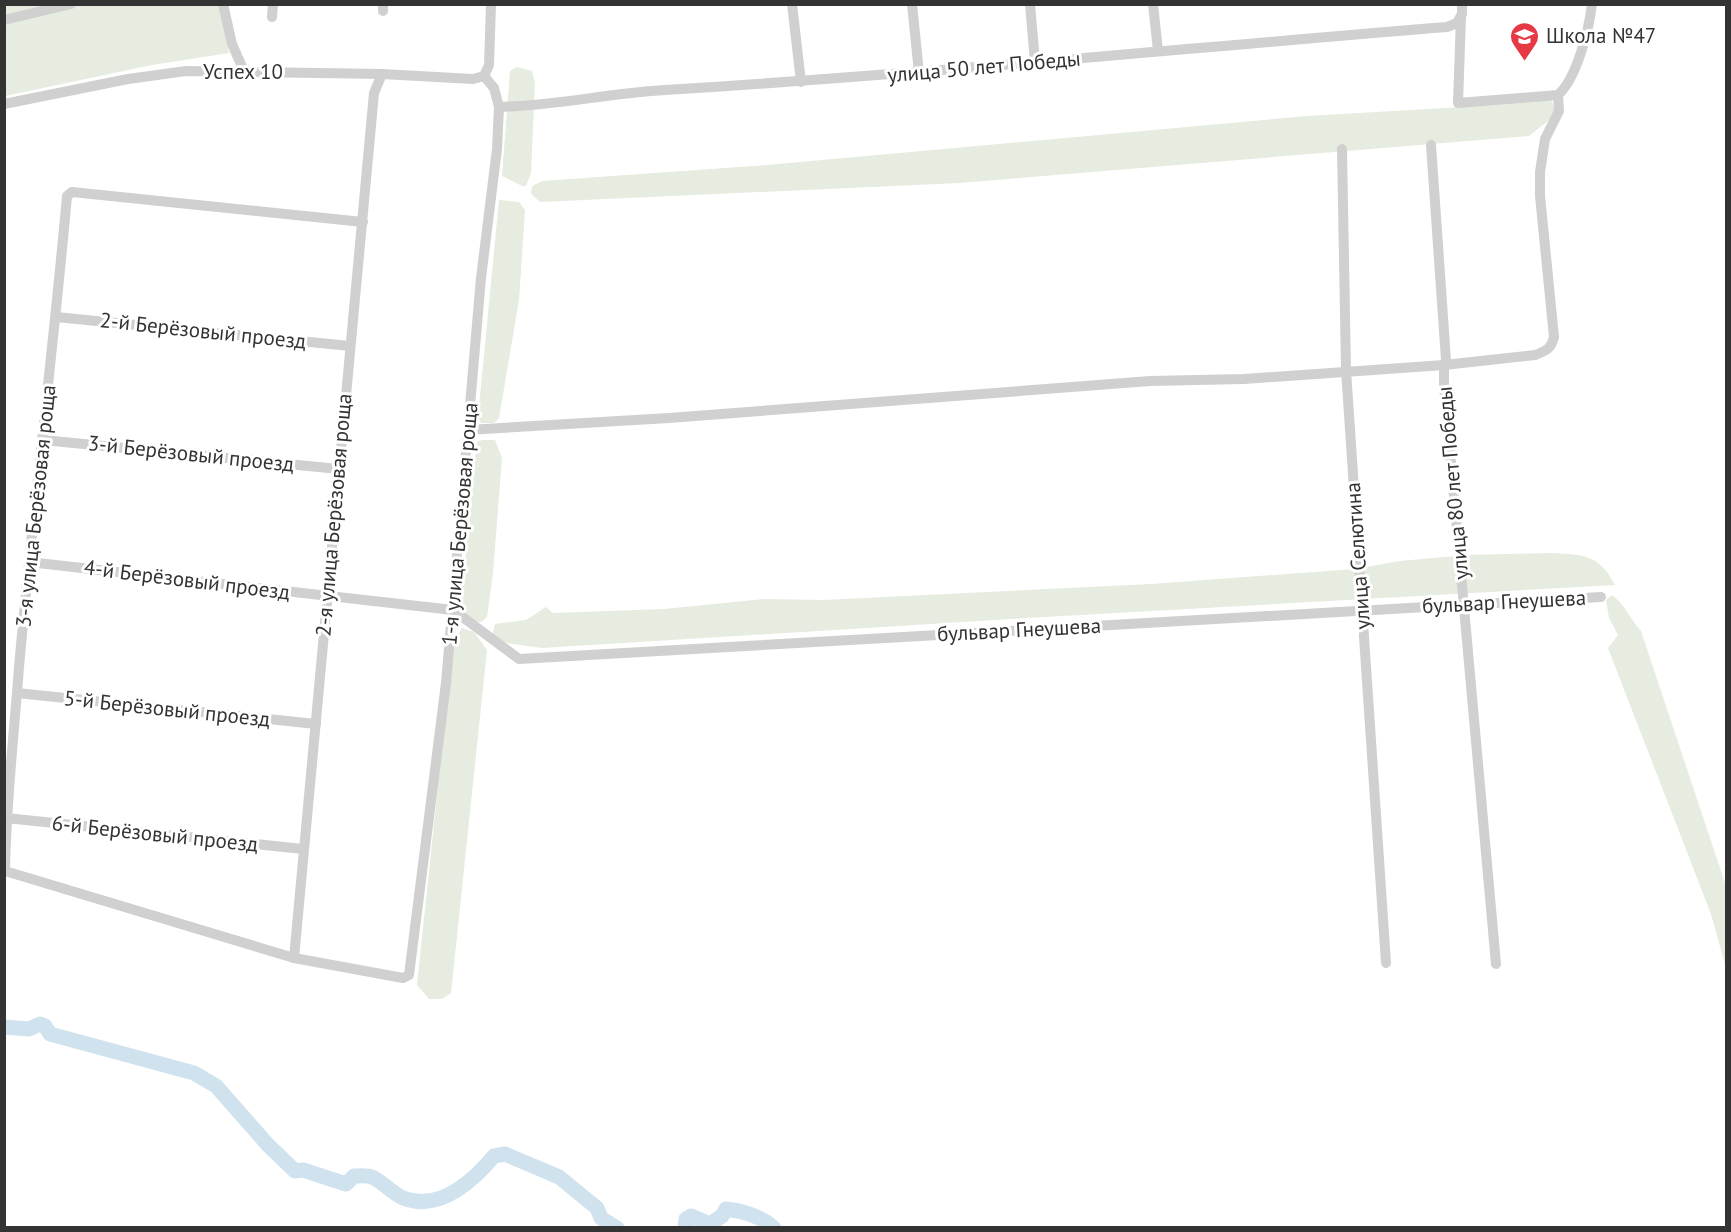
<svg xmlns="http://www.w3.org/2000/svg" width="1731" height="1232" font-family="'PT Sans',sans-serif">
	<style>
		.green { fill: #e6ecdf }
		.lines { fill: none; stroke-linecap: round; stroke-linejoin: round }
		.river { stroke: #cfe2ee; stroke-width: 15 }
		.street { stroke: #d0d0d0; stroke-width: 10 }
		.labels { text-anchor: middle; stroke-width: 6; stroke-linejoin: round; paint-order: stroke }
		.poi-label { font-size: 21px; fill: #333; stroke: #fff; text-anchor: start }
		.street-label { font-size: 21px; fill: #333; stroke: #fff }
	</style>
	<rect width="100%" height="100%" fill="#fff"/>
	<g class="green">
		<polygon points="5,5 219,5 229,53 152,65 5,96"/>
		<polygon points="517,67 532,71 535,83 531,173 526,186 522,186 502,176 510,71"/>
		<polygon points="1549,95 1555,109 1548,121 1529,136 959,183 540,202 531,194 532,186 542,181 767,165 1307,116 1463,107"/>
		<polygon points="499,200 519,202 525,210 519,300 499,418 494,423 481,423 478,417"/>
		<polygon points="482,440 495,440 502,458 493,573 487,617 481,622 471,622 460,613 477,442"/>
		<path d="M1551,553C1584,555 1599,554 1615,585L1027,618L542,648L507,643L492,637L495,624L526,620L546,607L553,613L664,609L764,599L824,600L1151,584L1355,569L1400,561L1467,555Z"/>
		<path d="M1612,595C1626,606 1630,619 1641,631L1726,886V968L1711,914L1608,648L1618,635L1609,618L1606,600Z"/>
		<polygon points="462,628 474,632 487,650 451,993 442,999 429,999 417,985 453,644"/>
	</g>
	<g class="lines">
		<g class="river">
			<path d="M4,1027L29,1029L40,1024L45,1026L50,1034L194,1073L216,1086L268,1145L295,1171L303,1170L346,1184L354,1176C359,1176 367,1175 372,1177C383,1182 392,1193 403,1198C439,1212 473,1181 494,1156L505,1154L559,1177L597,1208L601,1218L617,1228"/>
			<path d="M685,1228L686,1219L691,1216L710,1224L722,1216L726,1209C743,1211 761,1216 774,1228"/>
		</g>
		<g class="street">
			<polyline points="223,4 232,44 244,71"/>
			<polyline points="792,4 801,82"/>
			<polyline points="912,4 919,73"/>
			<polyline points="1030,4 1035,62"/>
			<polyline points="1153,4 1158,51"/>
			<polyline points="383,11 383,4"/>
			<polyline points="272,17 273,4"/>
			<polyline points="1461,17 1458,103 1558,95"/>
			<polyline points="4,20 71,4"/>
			<polyline points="484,76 489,65 491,4"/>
			<polyline points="4,104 128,79 186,71 382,74 473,79 484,76"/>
			<path d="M499,107C555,106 610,93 665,90C927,74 1187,48 1447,27L1457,23L1462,14V4"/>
			<polyline points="1431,145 1446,360 1444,365 1444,385 1496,964"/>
			<polyline points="1342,149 1346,370 1386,963"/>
			<path d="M363,222L72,192L67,196C53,353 33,510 19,667C14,735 6,803 5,871L294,958L403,978L409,975L446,683L481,278L497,149L499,107L494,88L484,76"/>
			<polyline points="56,317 350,346"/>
			<path d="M468,430L669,418L1150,381L1244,379L1444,365L1535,355C1546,351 1551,349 1554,337L1540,196V172L1545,139L1559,111L1558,95C1577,78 1589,29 1592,4"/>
			<polyline points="43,440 339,469"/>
			<polyline points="29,562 453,610 519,659 1601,597"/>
			<polyline points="17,693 316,724"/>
			<polyline points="6,818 303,849"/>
			<polyline points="294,958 374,93 382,74"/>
		</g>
	</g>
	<defs>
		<symbol id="school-pin" viewBox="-11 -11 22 30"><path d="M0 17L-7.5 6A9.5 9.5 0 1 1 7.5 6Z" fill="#e63946" stroke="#fff"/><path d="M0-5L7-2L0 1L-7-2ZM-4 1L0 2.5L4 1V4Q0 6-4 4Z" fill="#fff"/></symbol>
	</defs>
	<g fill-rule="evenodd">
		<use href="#school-pin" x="1508" y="20" width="33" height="45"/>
	</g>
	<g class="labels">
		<g class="poi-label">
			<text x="1546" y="43">Школа №47</text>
		</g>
		<g class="street-label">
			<text transform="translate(984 67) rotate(-5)" y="7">улица 50 лет Победы</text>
			<text x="243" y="79">Успех 10</text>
			<text transform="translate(203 331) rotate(6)" y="7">2-й Берёзовый проезд</text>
			<text transform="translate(191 454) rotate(6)" y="7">3-й Берёзовый проезд</text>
			<text transform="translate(1453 483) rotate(-95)" y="7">улица 80 лет Победы</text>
			<text transform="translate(36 506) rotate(-84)" y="7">3-я улица Берёзовая роща</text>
			<text transform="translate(334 515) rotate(-85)" y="7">2-я улица Берёзовая роща</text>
			<text transform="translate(460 524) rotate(-85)" y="7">1-я улица Берёзовая роща</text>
			<text transform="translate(1358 556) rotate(-94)" y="7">улица Селютина</text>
			<text transform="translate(187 580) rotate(7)" y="7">4-й Берёзовый проезд</text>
			<text transform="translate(1504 602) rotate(-3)" y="7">бульвар Гнеушева</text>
			<text transform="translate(1019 630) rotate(-3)" y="7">бульвар Гнеушева</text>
			<text transform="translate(167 709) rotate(6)" y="7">5-й Берёзовый проезд</text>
			<text transform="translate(155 834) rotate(6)" y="7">6-й Берёзовый проезд</text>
		</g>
	</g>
	<rect width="1731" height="1232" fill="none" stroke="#333333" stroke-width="12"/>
</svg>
